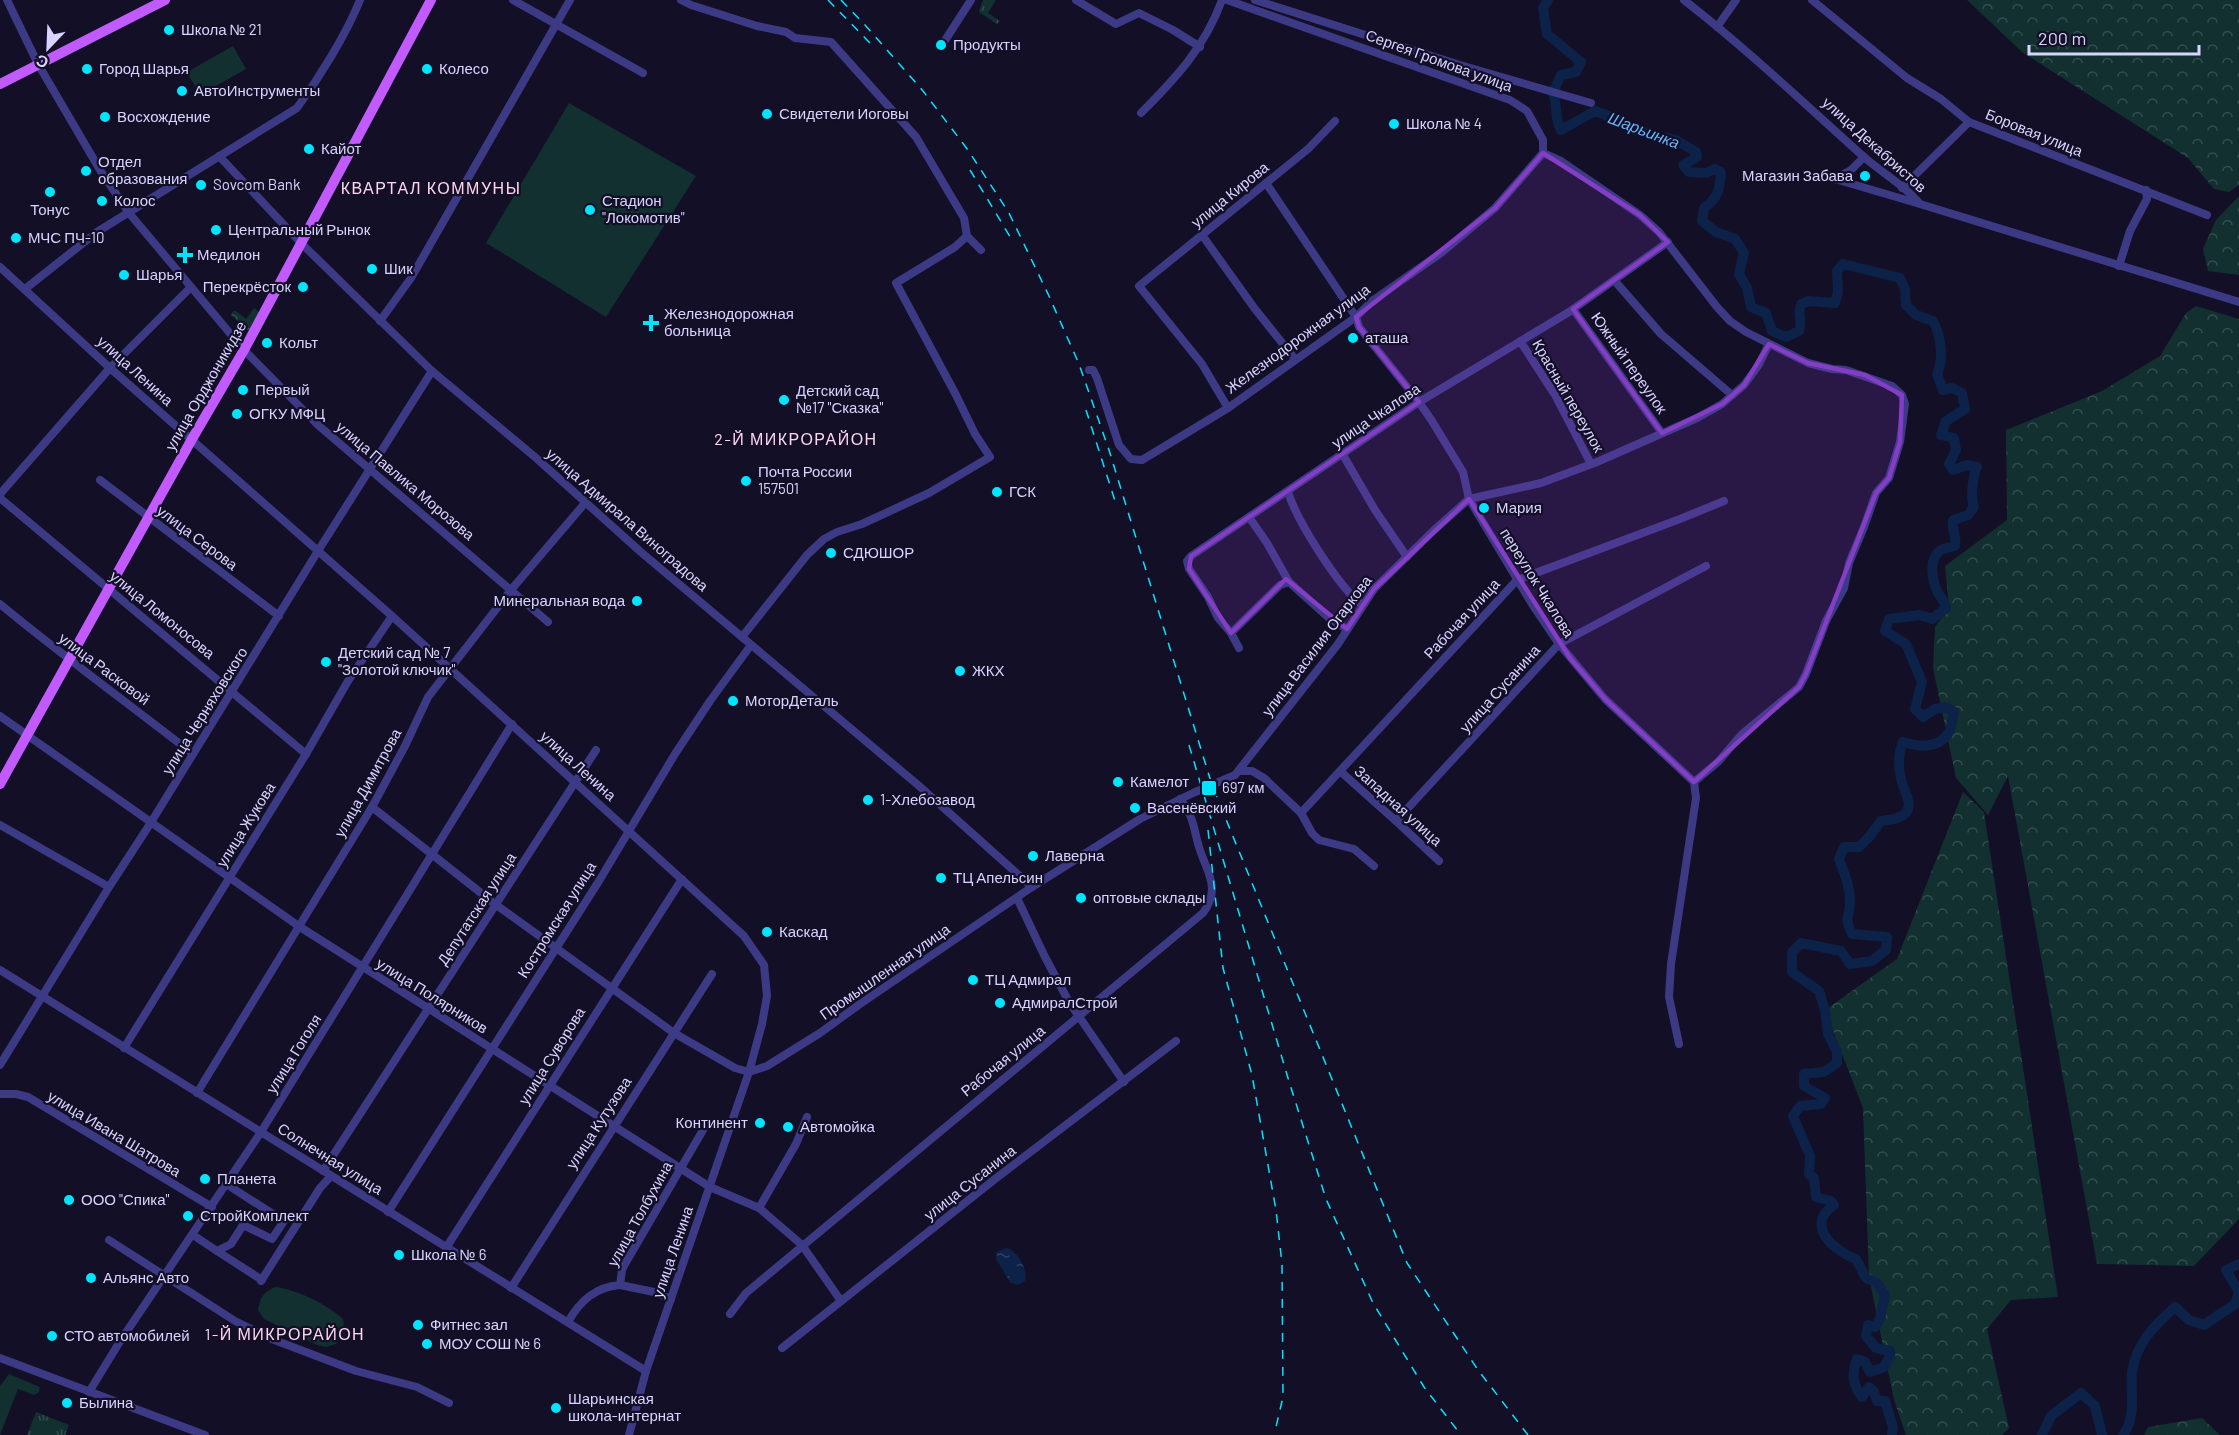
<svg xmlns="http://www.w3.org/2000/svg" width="2239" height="1435" font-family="Barlow,sans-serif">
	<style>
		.green { fill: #12302f }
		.forest { fill: url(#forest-crowns) }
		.park { fill: url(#park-tufts) }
		.water { fill: url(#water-ripples) }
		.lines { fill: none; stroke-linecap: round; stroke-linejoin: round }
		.river { stroke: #0c2248; stroke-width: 10 }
		.minor { stroke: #3d3a85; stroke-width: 8 }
		.major { stroke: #c25bff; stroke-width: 10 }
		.rail { stroke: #00e5ff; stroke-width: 1.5; stroke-dasharray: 9 8; stroke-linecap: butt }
		.marked { fill: #843dc5; fill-opacity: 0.2; stroke: #843dc5; stroke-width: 4.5; stroke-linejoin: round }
		.poi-dot { fill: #00e5ff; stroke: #130f26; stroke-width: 2 }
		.labels { text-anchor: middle; stroke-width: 4.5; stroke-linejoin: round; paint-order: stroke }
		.poi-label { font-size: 15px; fill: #d9d4ff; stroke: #130f26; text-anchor: start }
		.street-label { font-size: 15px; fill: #d9d4ff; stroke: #130f26 }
		.water-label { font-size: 16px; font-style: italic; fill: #62b6ff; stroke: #130f26 }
		.neighbourhood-label { font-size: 16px; letter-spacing: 1.5px; fill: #ffd6f0; stroke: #130f26 }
	</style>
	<defs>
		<pattern id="forest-crowns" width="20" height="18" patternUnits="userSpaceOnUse" patternTransform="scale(1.5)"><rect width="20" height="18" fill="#12302f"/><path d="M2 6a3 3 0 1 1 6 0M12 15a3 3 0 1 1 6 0" fill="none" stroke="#344d4e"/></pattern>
		<pattern id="park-tufts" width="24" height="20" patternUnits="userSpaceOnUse" patternTransform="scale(1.5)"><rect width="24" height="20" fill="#12302f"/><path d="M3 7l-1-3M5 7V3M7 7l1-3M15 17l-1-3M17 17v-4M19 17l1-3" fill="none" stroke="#344d4e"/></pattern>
		<pattern id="water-ripples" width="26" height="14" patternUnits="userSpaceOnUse" patternTransform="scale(1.5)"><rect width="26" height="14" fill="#0c2248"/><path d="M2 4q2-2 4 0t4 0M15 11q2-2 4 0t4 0" fill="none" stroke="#2f4163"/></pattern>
	</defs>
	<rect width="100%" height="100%" fill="#130f26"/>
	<g class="green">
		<polygon points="233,46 246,69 200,95 187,72"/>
		<polygon points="569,103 696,176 606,317 486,243"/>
		<path d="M275,1287C296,1289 328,1305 343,1319L344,1327L336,1344L326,1347L317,1345L264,1319L258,1310C260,1297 264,1292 275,1287Z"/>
		<polygon points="9,1374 40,1387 39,1392 34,1395 18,1389 0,1435 0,1386"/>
	</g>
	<g class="forest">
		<polygon points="1967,0 2239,0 2239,185 2229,192 2214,189 2188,158 2022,52"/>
		<polygon points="2239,196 2239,275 2208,271 2203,249 2216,220"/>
		<polygon points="2196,306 2239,319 2239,1219 2194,1266 2097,1264 2008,776 1988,815 1956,778 1933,668 1935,627 1949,608 1945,566 2007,520 2006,430 2102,391 2160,356 2186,313"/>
		<polygon points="254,308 260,313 249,331 231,315 233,311 236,311 246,319"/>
		<polygon points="1963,792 1984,812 2058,1297 2011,1300 1987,1329 2009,1428 2002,1435 1906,1435 1894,1400 1869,1277 1863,1108 1825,1010 1897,959"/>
		<polygon points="2202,1418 2220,1435 2144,1435 2148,1427"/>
	</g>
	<g class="park">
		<polygon points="983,0 996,0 988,13 1000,21 997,24 979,12"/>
		<polygon points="36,1412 69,1425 65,1435 27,1435"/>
	</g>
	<path class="water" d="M1007,1248C1018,1251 1028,1270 1025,1281L1018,1285L1010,1282L996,1259V1252Z"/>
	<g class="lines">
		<g class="river">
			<polyline points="1548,0 1543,8 1547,34 1581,62 1576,72 1561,75 1554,90"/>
			<path d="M1553,93C1558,106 1554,119 1561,130L1595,111L1619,120L1633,130L1676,140L1696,152L1697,157L1683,165L1689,172L1706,173L1715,169L1721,172C1720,188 1718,199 1704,208L1702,221L1716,232L1735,239L1744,253L1739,274L1747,288L1751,307L1766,313L1772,331L1786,337L1799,331C1803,322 1797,314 1801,304L1809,301L1835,303L1838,292L1837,271L1843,264L1900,278L1905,289L1906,305L1916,315L1933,321C1941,336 1944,359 1937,374L1943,390L1952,388L1962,393L1965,409L1946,421L1941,435L1954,438L1956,450L1949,464L1953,470L1967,465L1977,467C1973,477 1970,497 1974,507L1968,515L1953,520C1951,530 1957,534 1955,546C1951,547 1944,548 1941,550C1928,559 1932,579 1937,591C1941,598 1944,600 1946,608L1932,619L1920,615L1889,619L1885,631L1906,644L1922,682L1915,709L1923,717L1935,709L1946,707L1954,712C1952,718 1952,727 1949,732C1939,749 1919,747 1903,742C1898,754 1898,766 1901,779C1903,791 1918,809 1900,817C1894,820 1886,820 1881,821L1870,836L1859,847H1844L1839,859C1844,873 1850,886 1850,901C1850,919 1843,914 1852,934L1887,937L1886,950L1872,961L1850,964L1841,951L1801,943L1792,952V972L1819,991L1825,1010L1828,1034L1837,1052V1063L1824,1072L1804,1074V1086L1825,1098L1821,1104L1800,1106L1793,1116L1810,1156L1809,1174L1814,1178L1816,1197L1831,1201L1834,1205C1804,1225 1834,1251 1856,1259L1866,1278L1877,1283L1885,1295L1880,1319L1875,1327L1868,1325L1866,1336L1876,1348L1890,1351V1356L1884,1367L1870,1372L1865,1362L1857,1359C1851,1374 1853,1385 1862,1397L1869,1387L1874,1392L1877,1401H1885L1893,1427L1892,1435"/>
			<polyline points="2239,1264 2226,1270 2239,1292"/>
			<polyline points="2042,1435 2051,1416 2081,1393 2095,1406 2102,1435"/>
			<path d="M2123,1435C2137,1416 2130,1393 2132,1372C2136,1343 2155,1325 2175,1307L2189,1320L2204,1325L2235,1304L2239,1293"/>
		</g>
		<g class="minor">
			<polyline points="7,0 38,64 100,170 129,213 244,350 318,425 548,622"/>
			<polyline points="513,0 643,73"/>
			<polyline points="681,0 691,5 757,26 786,32 795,38 831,42 916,137 964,218 967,236 981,250"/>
			<polyline points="1076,0 1116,24 1139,13 1173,30 1200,47"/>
			<polyline points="1227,0 1510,100 1527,111 1543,140 1543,153"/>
			<polyline points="1255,0 1460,65 1591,103"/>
			<path d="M1684,0C1747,49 1805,104 1864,157C1882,173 1906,186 1920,204L2239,302"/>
			<polyline points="1812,0 1907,78 1941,99 1969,122 2207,215"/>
			<polyline points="1717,27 1736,0"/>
			<polyline points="944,42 971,0"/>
			<path d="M1141,113C1176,78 1205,47 1222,0"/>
			<polyline points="1543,153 1561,161 1640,215 1659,232 1717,307 1730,321 1746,332 1808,363 1832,369 1846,370 1892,386 1902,395 1905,404 1900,442 1889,478 1876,493 1864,527 1849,563 1844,588 1826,621 1806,674 1799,687 1742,734 1718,762 1694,782"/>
			<polyline points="219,156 302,244 432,371 535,457 642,553 918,785 1032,887"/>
			<polyline points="1835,179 1920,204"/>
			<polyline points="1835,179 1851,170 1864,157"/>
			<polyline points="1266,183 1356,317 1359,327 1419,402 1432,421 1463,472 1469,499 1532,604 1559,644 1605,699 1694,782 1696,798 1671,964 1669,997 1679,1044"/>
			<polyline points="1902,188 1969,122"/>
			<polyline points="1202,235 1255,309 1295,359"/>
			<polyline points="2119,266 2130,231 2147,199 2146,190"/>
			<polyline points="0,267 110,368 392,616 744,936 764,965 767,996 762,1024 749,1072 646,1371 629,1435"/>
			<polyline points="1614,280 1661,334 1732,395"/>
			<path d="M25,289L97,232L297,108C319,78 346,35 360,0"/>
			<polyline points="1573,309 1662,433"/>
			<polyline points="380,321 411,278 570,0"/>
			<polyline points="1520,341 1555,395 1591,464"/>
			<polyline points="1089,370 1093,370 1097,378 1119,445 1131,459 1142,460 1228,408 1356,317 1372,301 1441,253 1495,208 1543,153"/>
			<polyline points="1228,408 1202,364 1139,286 1308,149 1335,121"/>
			<polyline points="1343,455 1375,510 1407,557"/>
			<polyline points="100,480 279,616"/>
			<path d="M1288,492C1297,521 1338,586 1362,605"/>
			<polyline points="0,494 110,368 191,287"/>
			<polyline points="0,498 306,754"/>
			<polyline points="1249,517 1267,543 1289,582 1329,618 1347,629"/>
			<path d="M0,604C63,656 129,704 193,754"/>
			<polyline points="1231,633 1280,585 1289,582"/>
			<polyline points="742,637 807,555 824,539 837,532 862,524 929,493 990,457 975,434 956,395 896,283 955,247 967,236"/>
			<polyline points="1239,648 1231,633 1218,618 1208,597 1189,569 1187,561 1191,556 1419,402 1569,312 1668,242"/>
			<polyline points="0,716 300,927 710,1187 759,1208 802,1245 841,1301"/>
			<polyline points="1239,771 1252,771 1264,778 1301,813 1312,833 1319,840 1354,849 1374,866"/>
			<polyline points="1340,771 1396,821 1439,861"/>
			<polyline points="372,807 495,904 674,1033 735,1068 749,1072 767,1066 820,1033 860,1004 1032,887 1140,819 1193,793 1235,775 1338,644 1374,589 1433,531 1469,499 1541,483 1597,462 1697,418 1722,404 1744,385 1758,366 1769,344"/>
			<polyline points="1301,813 1517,580 1680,519 1724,501"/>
			<polyline points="1396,821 1559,644 1706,566"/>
			<polyline points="0,825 109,887"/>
			<polyline points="1017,898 1045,957 1069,1002 1124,1082"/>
			<polyline points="0,970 646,1371"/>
			<polyline points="124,1048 306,754 348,681 392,616"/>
			<polyline points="0,1065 109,887 150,824 318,551 432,371"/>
			<polyline points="197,1093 372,807 405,746 428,697 511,590 585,503"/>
			<polyline points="0,1094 16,1094 28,1097 212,1207"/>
			<polyline points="323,1171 596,750"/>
			<polyline points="759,1208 796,1144 807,1117"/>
			<polyline points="388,1212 599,881 675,754 710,701 751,645"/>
			<polyline points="193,1235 217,1251 231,1244 243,1225 272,1239 284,1221 226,1184"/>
			<polyline points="109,1240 235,1321 269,1338 356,1371 417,1387 449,1403"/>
			<path d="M446,1248C525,1125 603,1002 682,879"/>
			<polyline points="217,1251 262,1280"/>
			<polyline points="261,1281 320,1188 331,1176"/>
			<polyline points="620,1285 654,1292 671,1299"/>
			<polyline points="511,1288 712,974"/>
			<path d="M730,1314L746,1293L1203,913C1222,888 1206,871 1199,847C1193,827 1194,816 1180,799"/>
			<path d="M568,1322C580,1301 595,1287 620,1285L622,1270L625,1264L703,1130"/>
			<polyline points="782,1348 995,1179 1176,1041"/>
			<polyline points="0,1358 205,1435"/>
			<polyline points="89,1392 119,1343 261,1132 512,724"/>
		</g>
		<g class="major">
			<polyline points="0,84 165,0"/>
			<polyline points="0,784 192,439 244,350 431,0"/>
		</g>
		<g class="rail">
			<polyline points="828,0 870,43"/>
			<polyline points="841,0 865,25 923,91 968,150 1009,213 1049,296 1079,364 1109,450 1212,785 1407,1263 1478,1370 1528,1435"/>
			<polyline points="970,170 1012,240"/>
			<polyline points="1086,410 1116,504"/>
			<polyline points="1189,745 1288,1078 1326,1199 1373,1303 1424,1387 1461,1435"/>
			<polyline points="1208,830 1223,968 1252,1075 1276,1210 1282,1264 1283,1397 1276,1427"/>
		</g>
	</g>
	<path class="marked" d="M1543,153L1640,215L1668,242L1573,309L1662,433L1722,404L1744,385L1769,344L1808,363L1865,375L1902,395L1900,442L1889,478L1876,493L1806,674L1799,687L1694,782L1605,699L1570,658L1469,499L1374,589L1347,629L1286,579L1231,633L1189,569L1191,556L1419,402L1359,327L1356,317L1495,208Z"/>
	<g class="poi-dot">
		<circle cx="169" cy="30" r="6"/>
		<circle cx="941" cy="45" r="6"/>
		<circle cx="87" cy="69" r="6"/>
		<circle cx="427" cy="69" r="6"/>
		<circle cx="182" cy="91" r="6"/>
		<circle cx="767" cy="114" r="6"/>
		<circle cx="105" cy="117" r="6"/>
		<circle cx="1394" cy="124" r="6"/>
		<circle cx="309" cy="149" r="6"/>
		<circle cx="86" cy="171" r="6"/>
		<circle cx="1865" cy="176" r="6"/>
		<circle cx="201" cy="185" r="6"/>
		<circle cx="50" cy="192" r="6"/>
		<circle cx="102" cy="201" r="6"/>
		<circle cx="590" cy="210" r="6"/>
		<circle cx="216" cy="230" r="6"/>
		<circle cx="16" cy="238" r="6"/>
		<path d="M182 246h6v6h6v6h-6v6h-6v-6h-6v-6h6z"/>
		<circle cx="372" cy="269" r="6"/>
		<circle cx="124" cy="275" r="6"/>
		<circle cx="303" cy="287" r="6"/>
		<path d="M648 314h6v6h6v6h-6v6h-6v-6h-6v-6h6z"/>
		<circle cx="1353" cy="338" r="6"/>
		<circle cx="267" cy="343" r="6"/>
		<circle cx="243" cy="390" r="6"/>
		<circle cx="784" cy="400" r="6"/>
		<circle cx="237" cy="414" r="6"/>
		<circle cx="746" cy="481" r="6"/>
		<circle cx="997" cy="492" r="6"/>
		<circle cx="1484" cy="508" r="6"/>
		<circle cx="831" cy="553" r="6"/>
		<circle cx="637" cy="601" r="6"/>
		<circle cx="326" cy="662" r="6"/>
		<circle cx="960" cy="671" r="6"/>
		<circle cx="733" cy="701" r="6"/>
		<circle cx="1118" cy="782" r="6"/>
		<rect x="1201" y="780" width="16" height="16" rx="3"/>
		<circle cx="868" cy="800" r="6"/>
		<circle cx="1135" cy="808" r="6"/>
		<circle cx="1033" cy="856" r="6"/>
		<circle cx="941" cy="878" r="6"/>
		<circle cx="1081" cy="898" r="6"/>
		<circle cx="767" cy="932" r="6"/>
		<circle cx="973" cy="980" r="6"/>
		<circle cx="1000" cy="1003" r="6"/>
		<circle cx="760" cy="1123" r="6"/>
		<circle cx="788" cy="1127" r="6"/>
		<circle cx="205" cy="1179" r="6"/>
		<circle cx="69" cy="1200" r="6"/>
		<circle cx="188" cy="1216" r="6"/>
		<circle cx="399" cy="1255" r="6"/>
		<circle cx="91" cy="1278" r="6"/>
		<circle cx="418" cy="1325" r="6"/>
		<circle cx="52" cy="1336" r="6"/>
		<circle cx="427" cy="1344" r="6"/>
		<circle cx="67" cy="1403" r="6"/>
		<circle cx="556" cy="1408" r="6"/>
	</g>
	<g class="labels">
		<g class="poi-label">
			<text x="181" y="35">Школа № 21</text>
			<text x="953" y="50">Продукты</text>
			<text x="99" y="74">Город Шарья</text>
			<text x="439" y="74">Колесо</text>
			<text x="194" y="96">АвтоИнструменты</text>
			<text x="779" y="119">Свидетели Иоговы</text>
			<text x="117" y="122">Восхождение</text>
			<text x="1406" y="129">Школа № 4</text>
			<text x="321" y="154">Кайот</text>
			<text x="98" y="167">Отдел<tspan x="98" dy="17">образования</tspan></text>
			<text x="1853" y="181" text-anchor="end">Магазин Забава</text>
			<text x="213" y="190">Sovcom Bank</text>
			<text x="114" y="206">Колос</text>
			<text x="602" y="206">Стадион<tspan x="602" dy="17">"Локомотив"</tspan></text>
			<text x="50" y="215" text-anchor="middle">Тонус</text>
			<text x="228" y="235">Центральный Рынок</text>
			<text x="28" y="243">МЧС ПЧ-10</text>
			<text x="197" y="260">Медилон</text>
			<text x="384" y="274">Шик</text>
			<text x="136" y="280">Шарья</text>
			<text x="291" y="292" text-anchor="end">Перекрёсток</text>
			<text x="664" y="319">Железнодорожная<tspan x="664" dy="17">больница</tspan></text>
			<text x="1365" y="343">аташа</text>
			<text x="279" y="348">Кольт</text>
			<text x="255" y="395">Первый</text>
			<text x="796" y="396">Детский сад<tspan x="796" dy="17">№17 "Сказка"</tspan></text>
			<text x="249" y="419">ОГКУ МФЦ</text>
			<text x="758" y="477">Почта России<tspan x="758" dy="17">157501</tspan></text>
			<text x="1009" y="497">ГСК</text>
			<text x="1496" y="513">Мария</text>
			<text x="843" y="558">СДЮШОР</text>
			<text x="625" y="606" text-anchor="end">Минеральная вода</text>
			<text x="338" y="658">Детский сад № 7<tspan x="338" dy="17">"Золотой ключик"</tspan></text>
			<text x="972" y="676">ЖКХ</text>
			<text x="745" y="706">МоторДеталь</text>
			<text x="1130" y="787">Камелот</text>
			<text x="1222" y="793">697 км</text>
			<text x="880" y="805">1-Хлебозавод</text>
			<text x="1147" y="813">Васенёвский</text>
			<text x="1045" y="861">Лаверна</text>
			<text x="953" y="883">ТЦ Апельсин</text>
			<text x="1093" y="903">оптовые склады</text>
			<text x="779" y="937">Каскад</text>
			<text x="985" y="985">ТЦ Адмирал</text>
			<text x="1012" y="1008">АдмиралСтрой</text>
			<text x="748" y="1128" text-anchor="end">Континент</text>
			<text x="800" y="1132">Автомойка</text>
			<text x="217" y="1184">Планета</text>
			<text x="81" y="1205">ООО "Спика"</text>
			<text x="200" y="1221">СтройКомплект</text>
			<text x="411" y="1260">Школа № 6</text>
			<text x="103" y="1283">Альянс Авто</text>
			<text x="430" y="1330">Фитнес зал</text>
			<text x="64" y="1341">СТО автомобилей</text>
			<text x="439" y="1349">МОУ СОШ № 6</text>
			<text x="568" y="1404">Шарьинская<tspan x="568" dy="17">школа-интернат</tspan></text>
			<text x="79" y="1408">Былина</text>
		</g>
		<g class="street-label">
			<text transform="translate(1439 61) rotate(20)" y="5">Сергея Громова улица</text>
			<text transform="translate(2034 133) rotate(22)" y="5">Боровая улица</text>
			<text transform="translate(1874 145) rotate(42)" y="5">улица Декабристов</text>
			<text transform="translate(1230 195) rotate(-39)" y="5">улица Кирова</text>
			<text transform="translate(1298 339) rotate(-36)" y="5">Железнодорожная улица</text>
			<text transform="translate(1629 363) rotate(55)" y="5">Южный переулок</text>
			<text transform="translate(135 371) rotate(42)" y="5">улица Ленина</text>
			<text transform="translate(206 386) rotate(-60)" y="5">улица Орджоникидзе</text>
			<text transform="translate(1568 396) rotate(60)" y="5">Красный переулок</text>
			<text transform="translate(1376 416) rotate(-34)" y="5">улица Чкалова</text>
			<text transform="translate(405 481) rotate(40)" y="5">улица Павлика Морозова</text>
			<text transform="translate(627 520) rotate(41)" y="5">улица Адмирала Виноградова</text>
			<text transform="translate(197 538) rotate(37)" y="5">улица Серова</text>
			<text transform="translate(1537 583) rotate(58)" y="5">переулок Чкалова</text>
			<text transform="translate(162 615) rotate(39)" y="5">улица Ломоносова</text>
			<text transform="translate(1462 619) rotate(-47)" y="5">Рабочая улица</text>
			<text transform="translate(1317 646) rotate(-53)" y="5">улица Василия Огаркова</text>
			<text transform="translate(104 669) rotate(37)" y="5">улица Расковой</text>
			<text transform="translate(1500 689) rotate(-48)" y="5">улица Сусанина</text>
			<text transform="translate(205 711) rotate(-58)" y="5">улица Черняховского</text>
			<text transform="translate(578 766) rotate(42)" y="5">улица Ленина</text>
			<text transform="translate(368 783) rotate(-61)" y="5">улица Димитрова</text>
			<text transform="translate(1398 806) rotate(42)" y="5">Западная улица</text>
			<text transform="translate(246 825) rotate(-58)" y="5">улица Жукова</text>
			<text transform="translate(477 909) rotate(-57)" y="5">Депутатская улица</text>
			<text transform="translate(557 920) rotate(-58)" y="5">Костромская улица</text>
			<text transform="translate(885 972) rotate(-35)" y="5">Промышленная улица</text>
			<text transform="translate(432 996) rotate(32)" y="5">улица Полярников</text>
			<text transform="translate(294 1054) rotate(-58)" y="5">улица Гоголя</text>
			<text transform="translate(552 1056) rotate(-58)" y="5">улица Суворова</text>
			<text transform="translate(1003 1061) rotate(-39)" y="5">Рабочая улица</text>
			<text transform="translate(599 1123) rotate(-57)" y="5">улица Кутузова</text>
			<text transform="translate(114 1134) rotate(31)" y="5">улица Ивана Шатрова</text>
			<text transform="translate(330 1159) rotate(32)" y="5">Солнечная улица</text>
			<text transform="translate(970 1183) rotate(-38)" y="5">улица Сусанина</text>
			<text transform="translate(640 1214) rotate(-61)" y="5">улица Толбухина</text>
			<text transform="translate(673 1252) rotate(-71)" y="5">улица Ленина</text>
		</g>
		<g class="water-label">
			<text transform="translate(1644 130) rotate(21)" y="6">Шарьинка</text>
		</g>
		<g class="neighbourhood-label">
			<text x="431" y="194">КВАРТАЛ КОММУНЫ</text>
			<text x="796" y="445">2-Й МИКРОРАЙОН</text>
			<text x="285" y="1340">1-Й МИКРОРАЙОН</text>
		</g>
	</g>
	<g transform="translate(48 48) rotate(203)" stroke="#130f26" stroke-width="4.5" paint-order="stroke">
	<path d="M0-4.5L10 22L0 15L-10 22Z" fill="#d9d4ff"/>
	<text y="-9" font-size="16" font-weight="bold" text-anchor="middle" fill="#d9d4ff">С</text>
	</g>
	<path d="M2029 45v9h170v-9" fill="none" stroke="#d9d4ff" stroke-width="3"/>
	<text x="2038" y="45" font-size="18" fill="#d9d4ff" stroke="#130f26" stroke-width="4.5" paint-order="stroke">200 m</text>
</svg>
